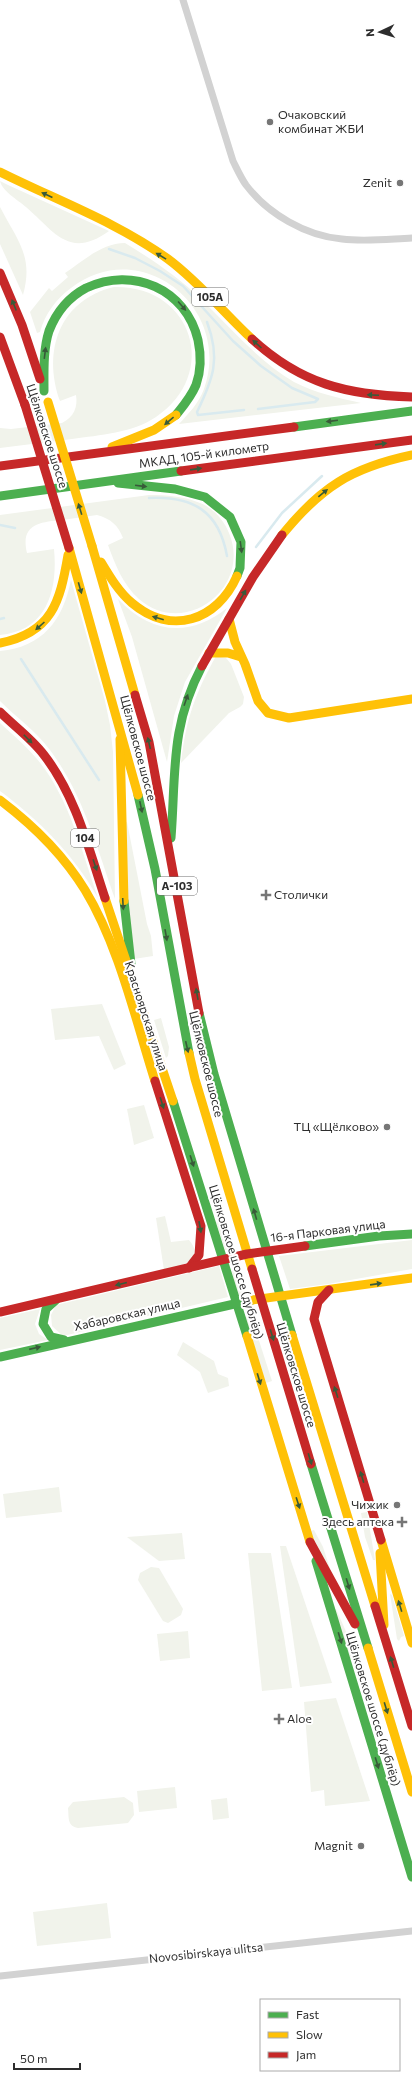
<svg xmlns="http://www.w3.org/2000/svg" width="412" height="2083" font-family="Commissioner,sans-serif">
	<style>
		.green { fill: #f1f3eb }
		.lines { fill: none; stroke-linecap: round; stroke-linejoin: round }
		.stream { stroke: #d9eaef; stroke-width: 2.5 }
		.street { stroke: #d2d2d2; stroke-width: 7 }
		.fast { stroke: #4caf50; stroke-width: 9 }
		.slow { stroke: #ffc107; stroke-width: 9 }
		.jam { stroke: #c62828; stroke-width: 9 }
		.slow-bridge { stroke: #ffc107; stroke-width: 9 }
		.jam-bridge { stroke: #c62828; stroke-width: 9 }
		.oneway { fill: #385a39 }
		.poi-dot { fill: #767676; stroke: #fff; stroke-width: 1.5 }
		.labels { text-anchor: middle; stroke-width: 4; stroke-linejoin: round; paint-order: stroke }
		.shield { fill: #fff; stroke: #6c6c6c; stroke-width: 1 }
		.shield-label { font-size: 11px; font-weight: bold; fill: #2d2d2d }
		.poi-label { font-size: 12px; fill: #2d2d2d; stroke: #fff; text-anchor: end }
		.street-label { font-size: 12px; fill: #2d2d2d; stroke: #fff }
	</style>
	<rect width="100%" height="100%" fill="#fff"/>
	<g class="green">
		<path d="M0,181L8,185L109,231C69,260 54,231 26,207C18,200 2,191 0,181Z"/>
		<path d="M0,207C17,240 34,256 23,295L0,244Z"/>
		<path d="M125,243C153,260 178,277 201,299C231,328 258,361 294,382C315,393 339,398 361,403L179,424C189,413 199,403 204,389C233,308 141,234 71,288C56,299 45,314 40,332L37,333L30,312L49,288L52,291L68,277L65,273C83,261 102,243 125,243Z"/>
		<path d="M114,287C192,285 221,373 156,417C132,433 100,435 72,439C48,442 24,445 0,448V428L11,429L62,423C74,417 78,407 76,395L60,401C42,350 60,300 114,287Z"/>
		<path d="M149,495C166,495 184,496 200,503C213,508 224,520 229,533C252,588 185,639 139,599C123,585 115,564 108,545L123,538C118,525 111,519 97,515C85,517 74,518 62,520C40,522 20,524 27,553L54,549C58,590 47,631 0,635V515Z"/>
		<path d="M71,580L105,701L110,725L113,752L115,899C97,848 83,794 50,750C37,732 16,717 0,701V651C43,647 63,620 71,580Z"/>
		<path d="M118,599C151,634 190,638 227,608L185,682L174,716L167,762L132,637Z"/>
		<path d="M216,656L226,658L231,664L244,697L243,704L240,707L229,713L181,763C186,719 195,694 216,656Z"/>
		<path d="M0,723C12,734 26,746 37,759C69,797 82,852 98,898C75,856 38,819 0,791Z"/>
		<polygon points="127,822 147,924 151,936 153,956 134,959 129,935 125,823"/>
		<polygon points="102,1004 126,1064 114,1070 99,1036 55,1040 51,1009"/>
		<polygon points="161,1018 169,1047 168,1056 166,1058 154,1020"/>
		<polygon points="144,1105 154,1138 134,1145 127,1109"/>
		<path d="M165,1216L171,1242L189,1240C207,1261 178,1267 164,1270L156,1218Z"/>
		<path d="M219,1220C225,1226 232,1241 228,1250H225L216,1222Z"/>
		<polygon points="412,1240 412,1269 328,1284 290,1289 279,1256"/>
		<polygon points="219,1266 228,1297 63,1336 52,1326 51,1315 56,1305"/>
		<path d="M232,1271H236C241,1276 246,1290 244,1296L237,1298Z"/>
		<polygon points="40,1309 35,1324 39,1334 48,1340 0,1350 0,1318"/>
		<polygon points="245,1316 249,1318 254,1325 272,1381 266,1383"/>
		<polygon points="183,1342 214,1361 218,1374 228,1378 229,1386 208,1393 200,1372 177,1355"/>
		<polygon points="59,1487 62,1512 6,1518 3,1494"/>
		<polygon points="367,1512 375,1560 373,1560 365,1537 361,1513"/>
		<polygon points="314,1530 323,1547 331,1572 329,1573 310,1531"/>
		<polygon points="182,1533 185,1559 159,1561 127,1537"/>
		<polygon points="280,1546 286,1546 332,1683 300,1687"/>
		<polygon points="248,1553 271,1553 292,1688 262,1691"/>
		<polygon points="151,1567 159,1568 183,1609 181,1615 168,1623 163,1621 138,1580 140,1573"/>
		<polygon points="390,1594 392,1595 404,1636 401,1637 399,1641 397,1639"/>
		<polygon points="336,1609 356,1654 357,1659 353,1660 348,1657 333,1610"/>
		<polygon points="188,1631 190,1658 160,1661 157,1634"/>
		<polygon points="336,1698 370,1801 325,1806 324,1790 311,1792 304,1702"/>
		<polygon points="175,1787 177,1808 139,1812 137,1791"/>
		<path d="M124,1797L133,1803L134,1815L128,1823L78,1828C67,1826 69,1818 68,1808L73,1802Z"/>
		<polygon points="227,1798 229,1818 213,1820 211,1800"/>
		<polygon points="107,1903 111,1938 37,1946 33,1912"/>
	</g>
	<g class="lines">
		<g class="stream">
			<polyline points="109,249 135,258 160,271 183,286 233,341 261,366 292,388 318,399 315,402 258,409"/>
			<path d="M207,322C221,359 213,379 197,412L198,415L244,410"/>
			<path d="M149,498C193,496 219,511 227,556"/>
			<polyline points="0,525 15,528"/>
			<polyline points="256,547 282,513 322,476"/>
			<polyline points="0,619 4,618"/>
			<polyline points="21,659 99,780"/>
		</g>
		<g class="street">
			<path d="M183,0L233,161C237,169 241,178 246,185C268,214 306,236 342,239C365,242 389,239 412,238"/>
			<polyline points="0,1976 412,1931"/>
		</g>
		<g class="fast">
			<path d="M44,391C44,371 43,350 49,331C56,313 69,297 86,288C133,266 186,289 198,340C201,354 201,371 196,385C191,397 184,405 176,415"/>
			<polyline points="294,427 412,411"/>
			<polyline points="118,483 175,489 205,497 230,517 241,542 240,568 237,576"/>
			<polyline points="0,496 181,471"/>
			<polyline points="138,795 155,869 189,1053"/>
			<path d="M171,838C176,773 170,727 202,666"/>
			<polyline points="124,901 131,964"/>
			<polyline points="199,1013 214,1074 292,1335"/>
			<polyline points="173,1101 247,1336"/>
			<polyline points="305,1246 379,1236 412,1234"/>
			<polyline points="56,1300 46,1309 43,1324 51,1337 64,1340"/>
			<polyline points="0,1357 252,1300"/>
			<polyline points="311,1464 368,1648"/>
			<polyline points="316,1561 412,1877"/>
		</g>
		<g class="slow">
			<path d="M0,172C56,200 117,222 168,259C199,282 224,313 252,339"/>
			<polyline points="112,447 154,430 176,415"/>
			<path d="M282,535C321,487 351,468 412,455"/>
			<polyline points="92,546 135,695"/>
			<polyline points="69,548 138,795"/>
			<path d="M101,562C110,577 119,592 132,603C171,636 217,621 237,576"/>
			<polyline points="229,619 235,642 245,664 258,701 268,713 289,718 412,699"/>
			<path d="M0,643C52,633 60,602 68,555"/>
			<polyline points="209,653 228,653 241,657"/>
			<polyline points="120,739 124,901"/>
			<path d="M0,800C33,825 63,854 85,890C119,946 135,1018 155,1081"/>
			<polyline points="105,898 173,1101"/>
			<polyline points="189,1053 195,1079 252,1269"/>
			<polyline points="252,1300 412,1278"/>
			<polyline points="292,1335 375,1606"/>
			<polyline points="247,1336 310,1542"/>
			<polyline points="381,1540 412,1643"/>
			<polyline points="380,1553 384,1625"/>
			<polyline points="368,1648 412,1792"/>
		</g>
		<g class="jam">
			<polyline points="0,273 22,325 40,379"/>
			<polyline points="0,337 25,405"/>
			<path d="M252,339C301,384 347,395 412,397"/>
			<polyline points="0,466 294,427"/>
			<polyline points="181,471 412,440"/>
			<polyline points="202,666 253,577 282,535"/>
			<polyline points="135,695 149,742 199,1013"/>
			<path d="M0,712C14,726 32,739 44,755C76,796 89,850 105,898"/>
			<polyline points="155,1081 201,1226 199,1255 189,1268"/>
			<polyline points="252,1269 311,1464"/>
			<polyline points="329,1290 318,1302 314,1319 381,1540"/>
			<polyline points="0,1312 247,1254 305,1246"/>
			<polyline points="310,1542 355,1624"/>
			<polyline points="375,1606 412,1726"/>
		</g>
		<polyline class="slow-bridge" points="48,402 92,546"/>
		<polyline class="jam-bridge" points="25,405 69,548"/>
	</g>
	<defs><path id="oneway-solid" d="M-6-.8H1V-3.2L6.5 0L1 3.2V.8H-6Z"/></defs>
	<g class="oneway">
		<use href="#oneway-solid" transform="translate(47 195) rotate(-155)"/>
		<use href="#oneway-solid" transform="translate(161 256) rotate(-149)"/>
		<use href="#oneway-solid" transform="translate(14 305) rotate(-112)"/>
		<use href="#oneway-solid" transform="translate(182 306) rotate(49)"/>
		<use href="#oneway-solid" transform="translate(257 344) rotate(-138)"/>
		<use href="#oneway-solid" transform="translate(45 353) rotate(-83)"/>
		<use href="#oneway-solid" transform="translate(373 395) rotate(-178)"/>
		<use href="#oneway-solid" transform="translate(169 421) rotate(140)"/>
		<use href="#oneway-solid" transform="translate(332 421) rotate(173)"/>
		<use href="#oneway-solid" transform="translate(381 444) rotate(-8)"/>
		<use href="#oneway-solid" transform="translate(196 469) rotate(-8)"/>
		<use href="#oneway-solid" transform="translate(141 486) rotate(7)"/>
		<use href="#oneway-solid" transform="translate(323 493) rotate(-39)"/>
		<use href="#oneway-solid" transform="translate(80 509) rotate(-107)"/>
		<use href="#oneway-solid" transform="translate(241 547) rotate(82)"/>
		<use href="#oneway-solid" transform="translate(80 588) rotate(74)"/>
		<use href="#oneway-solid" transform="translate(243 595) rotate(-60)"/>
		<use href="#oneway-solid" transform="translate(158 618) rotate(-164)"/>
		<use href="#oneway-solid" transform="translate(40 626) rotate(138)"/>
		<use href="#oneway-solid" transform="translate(186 700) rotate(-71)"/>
		<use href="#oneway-solid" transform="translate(28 739) rotate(45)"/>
		<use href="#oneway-solid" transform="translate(149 743) rotate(-103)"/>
		<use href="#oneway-solid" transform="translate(141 807) rotate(78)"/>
		<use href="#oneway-solid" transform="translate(95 865) rotate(71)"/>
		<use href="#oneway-solid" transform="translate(123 904) rotate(87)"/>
		<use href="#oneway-solid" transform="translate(166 935) rotate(80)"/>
		<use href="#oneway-solid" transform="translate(197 994) rotate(-100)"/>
		<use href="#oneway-solid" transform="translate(187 1047) rotate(77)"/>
		<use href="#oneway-solid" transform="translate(162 1103) rotate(72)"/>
		<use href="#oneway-solid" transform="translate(192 1161) rotate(72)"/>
		<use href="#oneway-solid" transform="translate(255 1214) rotate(-106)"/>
		<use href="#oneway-solid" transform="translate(200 1227) rotate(80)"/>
		<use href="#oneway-solid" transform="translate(121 1284) rotate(166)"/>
		<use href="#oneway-solid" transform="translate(376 1284) rotate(-8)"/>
		<use href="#oneway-solid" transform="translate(272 1335) rotate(73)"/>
		<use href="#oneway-solid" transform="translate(35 1348) rotate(-13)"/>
		<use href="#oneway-solid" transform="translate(259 1379) rotate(73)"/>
		<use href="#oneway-solid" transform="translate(336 1392) rotate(-108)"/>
		<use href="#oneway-solid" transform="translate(310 1459) rotate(73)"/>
		<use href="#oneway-solid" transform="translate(362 1477) rotate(-107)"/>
		<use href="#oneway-solid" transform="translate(298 1503) rotate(72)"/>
		<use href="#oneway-solid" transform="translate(348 1584) rotate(73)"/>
		<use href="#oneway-solid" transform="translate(400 1606) rotate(-107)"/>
		<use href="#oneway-solid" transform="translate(340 1638) rotate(73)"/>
		<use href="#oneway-solid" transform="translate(392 1662) rotate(-107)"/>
		<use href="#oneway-solid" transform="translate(386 1708) rotate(73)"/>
		<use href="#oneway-solid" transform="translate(377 1763) rotate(73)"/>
	</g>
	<g class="poi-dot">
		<circle cx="270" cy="122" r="4"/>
		<circle cx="400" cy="183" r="4"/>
		<path d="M264 889h4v4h4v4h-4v4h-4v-4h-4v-4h4z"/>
		<circle cx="387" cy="1127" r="4"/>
		<circle cx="397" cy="1505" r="4"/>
		<path d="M400 1516h4v4h4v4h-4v4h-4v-4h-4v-4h4z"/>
		<path d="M277 1713h4v4h4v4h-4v4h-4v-4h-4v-4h4z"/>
		<circle cx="361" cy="1846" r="4"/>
	</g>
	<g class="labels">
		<g class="shield">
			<rect x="192" y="288" width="36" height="18" rx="3"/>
			<rect x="71" y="829" width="28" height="18" rx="3"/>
			<rect x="157" y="877" width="40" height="18" rx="3"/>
		</g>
		<g class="shield-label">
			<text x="210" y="301">105A</text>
			<text x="85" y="842">104</text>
			<text x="177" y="890">А-103</text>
		</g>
		<g class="poi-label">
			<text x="278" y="119" text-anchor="start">Очаковский<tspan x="278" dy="14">комбинат ЖБИ</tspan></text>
			<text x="392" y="187">Zenit</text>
			<text x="274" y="899" text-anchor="start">Столички</text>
			<text x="379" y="1131">ТЦ «Щёлково»</text>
			<text x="389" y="1509">Чижик</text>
			<text x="394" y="1526">Здесь аптека</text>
			<text x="287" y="1723" text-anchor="start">Aloe</text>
			<text x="353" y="1850">Magnit</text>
		</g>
		<g class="street-label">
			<text transform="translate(47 436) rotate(72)" y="4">Щёлковское шоссе</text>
			<text transform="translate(204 455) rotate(-8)" y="4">МКАД, 105-й километр</text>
			<text transform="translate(138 748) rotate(75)" y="4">Щёлковское шоссе</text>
			<text transform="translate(146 1016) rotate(72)" y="4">Красноярская улица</text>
			<text transform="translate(206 1064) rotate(76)" y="4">Щёлковское шоссе</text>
			<text transform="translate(328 1231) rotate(-7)" y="4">16-я Парковая улица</text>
			<text transform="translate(236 1262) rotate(73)" y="4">Щёлковское шоссе (дублёр)</text>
			<text transform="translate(127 1315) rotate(-13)" y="4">Хабаровская улица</text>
			<text transform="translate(296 1375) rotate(73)" y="4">Щёлковское шоссе</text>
			<text transform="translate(373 1709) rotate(73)" y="4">Щёлковское шоссе (дублёр)</text>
			<text transform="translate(206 1953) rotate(-6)" y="4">Novosibirskaya ulitsa</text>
		</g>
	</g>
	<rect x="260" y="1999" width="140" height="72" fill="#ffffff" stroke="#ababab"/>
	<rect x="268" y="2012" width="20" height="6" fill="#4caf50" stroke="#ababab"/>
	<text x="296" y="2019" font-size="12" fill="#2d2d2d">Fast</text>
	<rect x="268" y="2032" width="20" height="6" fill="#ffc107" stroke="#ababab"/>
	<text x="296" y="2039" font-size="12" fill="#2d2d2d">Slow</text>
	<rect x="268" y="2052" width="20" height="6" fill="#c62828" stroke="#ababab"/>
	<text x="296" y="2059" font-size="12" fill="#2d2d2d">Jam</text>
	<g transform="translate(380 32) rotate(266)" stroke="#ffffff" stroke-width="3" paint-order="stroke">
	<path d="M0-3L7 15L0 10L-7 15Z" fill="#2d2d2d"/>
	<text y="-6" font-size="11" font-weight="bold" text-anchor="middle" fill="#2d2d2d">N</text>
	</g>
	<path d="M14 2063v6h66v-6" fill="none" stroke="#2d2d2d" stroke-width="2"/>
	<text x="20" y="2063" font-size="12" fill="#2d2d2d" stroke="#ffffff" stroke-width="3" paint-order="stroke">50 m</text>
</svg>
